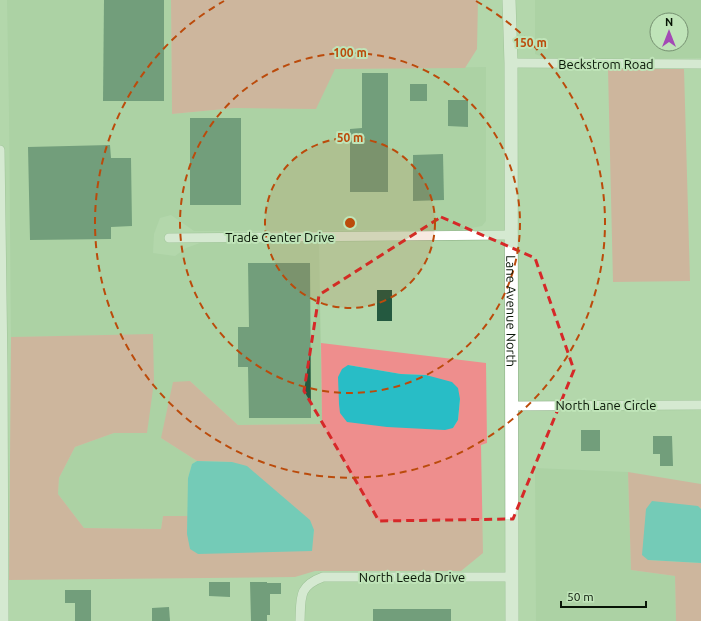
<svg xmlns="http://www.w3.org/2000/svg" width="701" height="621" font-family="Ubuntu,sans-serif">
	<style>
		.built { fill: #a4cc9c; fill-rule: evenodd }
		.green { fill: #ee8e8d; fill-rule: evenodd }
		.water { fill: #28bdc6 }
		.building { fill: #245940 }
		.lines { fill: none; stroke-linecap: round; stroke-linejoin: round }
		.minor-casing { stroke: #88ab81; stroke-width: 10 }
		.secondary-casing { stroke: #88ab81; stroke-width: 14 }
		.minor { stroke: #fff; stroke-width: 9 }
		.secondary { stroke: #fff; stroke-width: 13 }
		.marked { fill: none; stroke: #d62828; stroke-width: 3; stroke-dasharray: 8 5; stroke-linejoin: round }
		.ring { fill: none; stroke: #bb4b0b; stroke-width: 2; stroke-dasharray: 7 5 }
		.labels { text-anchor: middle; stroke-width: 4; stroke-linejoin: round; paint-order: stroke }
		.street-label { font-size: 13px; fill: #081506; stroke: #bfe4b8 }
		.centre { fill: #bb4b0b; stroke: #bfe4b8; stroke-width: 2 }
		.ring-label { font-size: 12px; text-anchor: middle; font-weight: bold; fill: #bb4b0b; stroke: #bfe4b8; stroke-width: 4; stroke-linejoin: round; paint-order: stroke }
	</style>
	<rect width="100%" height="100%" fill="#b3d7ac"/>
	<g class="built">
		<polygon points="7,0 171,0 172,114 235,108 334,69 486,67 486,221 482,226 460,230 194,231 171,215 160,218 154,234 153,253 175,256 186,248 200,243 319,243 322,424 238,425 190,381 161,438 197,461 192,464 188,478 188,516 163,516 161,529 84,528 58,494 59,478 75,447 114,433 147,433 153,335 11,337 9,114"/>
		<path d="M535,0H701V58L547,59L535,54ZM657,20H681V44H657Z"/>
		<polygon points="535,468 628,472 631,570 675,576 676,621 536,621"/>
	</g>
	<g class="green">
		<polygon points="171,0 478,0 477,49 465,68 335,69 316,109 235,108 172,114"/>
		<polygon points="608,69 684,69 690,281 613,282"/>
		<path d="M153,334L154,382L147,433H114L75,447L59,478L58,494L84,528L161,529L163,516H188L187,534L311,551L314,530L232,462L197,461L161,438L173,382L190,381L238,425L322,424L321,343L486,363L487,443L481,445L483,553L461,571H315L295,577L9,580L11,337ZM348,365L401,374L426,375L460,399L458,420L453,428Z"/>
		<polygon points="628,472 701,484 701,509 697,506 648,560 701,563 701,621 676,621 675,576 631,570"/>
	</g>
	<g class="water">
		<polygon points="348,365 401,374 426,375 452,382 458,388 460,399 458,420 453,428 445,430 387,427 347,422 340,413 339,404 338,377 342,369"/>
		<polygon points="197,461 232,462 247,466 310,520 314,530 312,551 198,554 190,549 187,534 188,478 192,464"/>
		<polygon points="652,501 698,506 701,509 701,563 648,560 642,555 646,509"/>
	</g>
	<g class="building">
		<polygon points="104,0 164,0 164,101 103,101"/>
		<polygon points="362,73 388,73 388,192 350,192 350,129 362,128"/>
		<rect x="410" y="84" width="17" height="17"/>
		<polygon points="448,100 468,100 468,127 448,126"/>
		<rect x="190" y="118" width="51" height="87"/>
		<polygon points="110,145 111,158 131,158 132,226 111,227 111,239 30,240 28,147"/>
		<polygon points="443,154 444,200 413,201 413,155"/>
		<polygon points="248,263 310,263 311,418 249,418 248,367 238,367 238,327 249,327"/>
		<rect x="377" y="290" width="15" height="31"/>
		<rect x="581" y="430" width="19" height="21"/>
		<polygon points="653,436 672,436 673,466 660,466 660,454 653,454"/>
		<polygon points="209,582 230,582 230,597 209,596"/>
		<polygon points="250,582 267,582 267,583 281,583 281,594 270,594 270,615 267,615 267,621 251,621"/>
		<polygon points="65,590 91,590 91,621 75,621 75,603 65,603"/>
		<polygon points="169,607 170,621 152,621 152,608"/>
		<rect x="373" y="609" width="78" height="12"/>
	</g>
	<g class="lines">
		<defs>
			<g id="minor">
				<polyline points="511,63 701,64"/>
				<polyline points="0,150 3,371 4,621"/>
				<polyline points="169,238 511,235"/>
				<polyline points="511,406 701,405"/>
				<path d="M300,621C301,598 298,586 323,577H511"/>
			</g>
			<g id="secondary">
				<path id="s1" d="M509,0L511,63L512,621"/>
			</g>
		</defs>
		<use href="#minor" class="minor-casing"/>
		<use href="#secondary" class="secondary-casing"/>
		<use href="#minor" class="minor"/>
		<use href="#secondary" class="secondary"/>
	</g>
	<path d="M0 0H701V621H0ZM441,217L535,258L574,370L513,519L379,521L304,391L319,295Z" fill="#b3d7ac" fill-opacity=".55" fill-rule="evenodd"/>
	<path class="marked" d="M441,217L535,258L574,370L513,519L379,521L304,391L319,295Z"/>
	<circle cx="350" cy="223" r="85" fill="#bb4b0b" fill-opacity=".12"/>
	<g class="ring">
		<circle cx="350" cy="223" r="85"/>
		<circle cx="350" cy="223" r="170"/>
		<path d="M476 1A255 255 0 1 1 224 1"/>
	</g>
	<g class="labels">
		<g class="street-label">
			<text x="606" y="69">Beckstrom Road</text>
			<text x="280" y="242">Trade Center Drive</text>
			<text dy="5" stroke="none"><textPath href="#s1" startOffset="311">Lane Avenue North</textPath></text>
			<text x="606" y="410">North Lane Circle</text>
			<text x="412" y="582">North Leeda Drive</text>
		</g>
	</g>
	<circle cx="350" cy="223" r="6" class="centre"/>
	<g class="ring-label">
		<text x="530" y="47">150 m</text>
		<text x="350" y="57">100 m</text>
		<text x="350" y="142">50 m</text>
	</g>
	<g transform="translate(669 32)"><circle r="19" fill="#bfe4b8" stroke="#769171"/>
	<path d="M0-3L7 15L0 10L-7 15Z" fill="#a34ab5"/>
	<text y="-6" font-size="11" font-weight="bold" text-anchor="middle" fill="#081506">N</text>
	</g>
	<path d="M561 601v6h85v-6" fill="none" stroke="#081506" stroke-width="2"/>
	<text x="567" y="601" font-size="12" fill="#081506" stroke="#bfe4b8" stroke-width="3" paint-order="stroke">50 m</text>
</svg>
